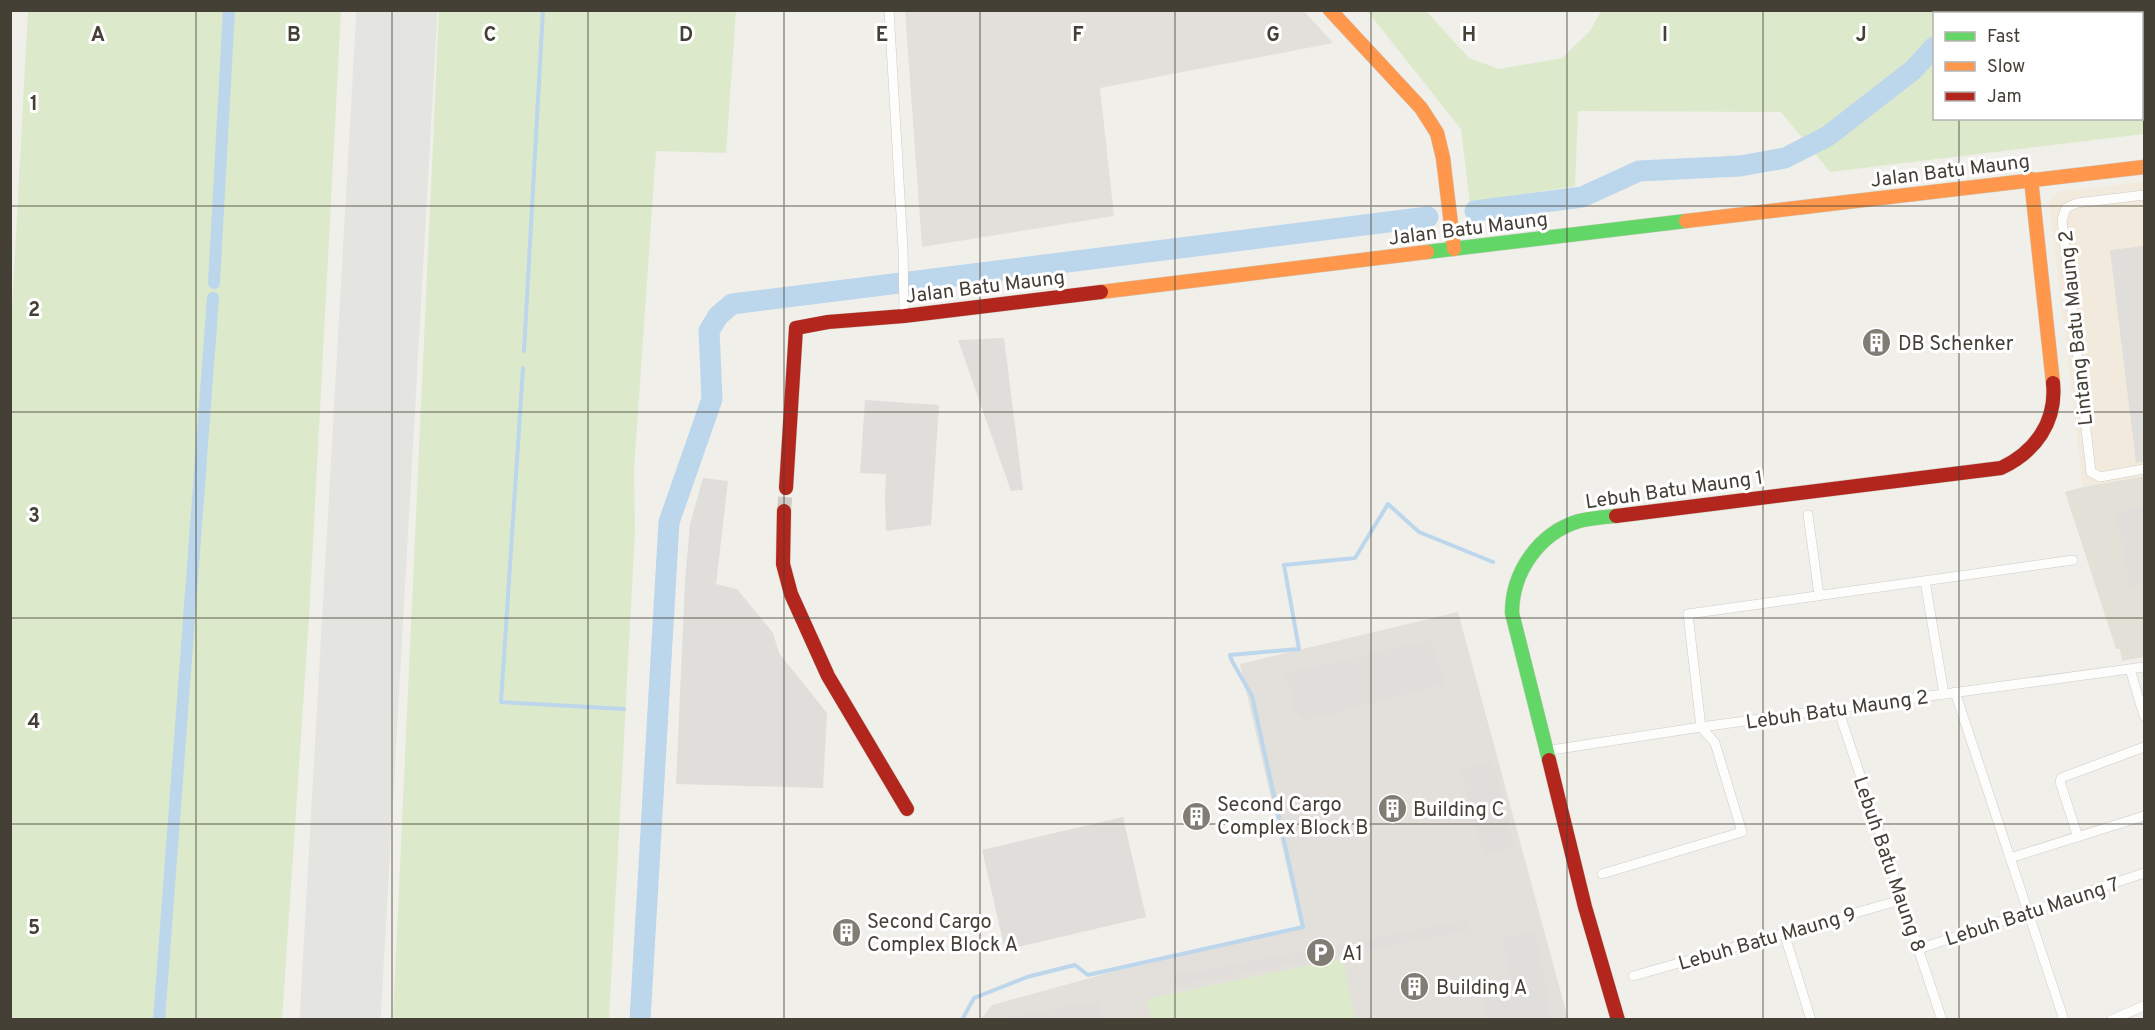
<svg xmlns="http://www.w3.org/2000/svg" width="2155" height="1030" font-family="Overpass,sans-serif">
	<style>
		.residential { fill: #e3e1d7 }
		.commercial { fill: #f2ebdd }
		.industrial { fill: #e3e0db }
		.green { fill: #dceacb; fill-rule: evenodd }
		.parking { fill: #dfdeda }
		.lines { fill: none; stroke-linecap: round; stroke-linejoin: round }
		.stream { stroke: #bcd6ec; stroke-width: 4 }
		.canal { stroke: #bcd6ec; stroke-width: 12 }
		.river { stroke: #bcd6ec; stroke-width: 21 }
		.runway { stroke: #e4e4e1; stroke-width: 81 }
		.secondary-tunnel { stroke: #ceccc6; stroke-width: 14; stroke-dasharray: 14 7; stroke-linecap: butt }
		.street-casing { stroke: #ceccc7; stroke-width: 10 }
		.fast-casing { stroke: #ceccc1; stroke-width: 15 }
		.slow-casing { stroke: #ceccc1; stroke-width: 15 }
		.jam-casing { stroke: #ceccc1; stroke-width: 15 }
		.street { stroke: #fdfdfc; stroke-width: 9 }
		.fast { stroke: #63d668; stroke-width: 14 }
		.slow { stroke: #ff974d; stroke-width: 14 }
		.jam { stroke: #b3261e; stroke-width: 14 }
		.grid { fill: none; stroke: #454036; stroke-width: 1.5; stroke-opacity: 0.55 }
		.labels { text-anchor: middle; stroke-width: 6; stroke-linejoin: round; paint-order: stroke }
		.street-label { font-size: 20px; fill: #454036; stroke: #fff }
		.poi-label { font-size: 20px; fill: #454036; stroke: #fff; text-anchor: start }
		.grid-label { font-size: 20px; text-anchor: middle; font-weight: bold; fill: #454036; stroke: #fff; stroke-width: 6; stroke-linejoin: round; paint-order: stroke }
	</style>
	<rect width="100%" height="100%" fill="#f0efea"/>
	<polygon class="residential" points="2144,476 2144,657 2122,661 2120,649 2116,649 2065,492 2083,487"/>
	<polygon class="commercial" points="2144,182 2144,476 2083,487 2049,203 2058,192"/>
	<g class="industrial">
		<polygon points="905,11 1304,11 1333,43 1100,88 1114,216 922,247"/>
		<polygon points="1458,612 1568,1019 980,1020 992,1005 1108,973 1301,928 1240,664"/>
	</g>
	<g class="green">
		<path d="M1375,10L1426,11L1469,58L1499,69L1562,58L1590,31L1601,11H2144V134L1830,172L1781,112L1578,111L1575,186L1470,203L1461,129L1368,12ZM1934,14H2142V118H1934Z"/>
		<polygon points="28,11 341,11 309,617 282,1019 11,1019 10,347"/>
		<polygon points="439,11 736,11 726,153 656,151 634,470 635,532 609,1019 393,1019"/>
		<polygon points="1343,958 1355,1019 1151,1019 1147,999"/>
	</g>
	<g class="parking">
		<polygon points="2144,246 2144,461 2136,463 2110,250"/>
		<polygon points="1004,338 1023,490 1011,491 958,340"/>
		<polygon points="865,400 939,405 931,525 886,531 885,498 886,474 860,473"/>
		<polygon points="703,478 728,481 716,584 737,589 773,633 779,653 827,713 823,788 676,784 685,582 690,524"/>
		<polygon points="2144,506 2144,585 2130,587 2116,513"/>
		<polygon points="1432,639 1444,684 1305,721 1294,709 1285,674"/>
		<polygon points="1493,761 1515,845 1484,855 1460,770"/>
		<polygon points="1123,817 1146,917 1005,950 982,850"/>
		<polygon points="1466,920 1468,931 1175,986 1173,976"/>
		<polygon points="1535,931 1552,1019 1488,1019 1484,998 1513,992 1503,938"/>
		<polygon points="1100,1000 1104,1019 1001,1019"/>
	</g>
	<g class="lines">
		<g class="stream">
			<polyline points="524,351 543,10"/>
			<polyline points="523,368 501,702 624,709"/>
			<polyline points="962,1020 974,998 1027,977 1075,965 1088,975 1303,927 1252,696 1232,661 1230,655 1299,649 1284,565 1355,558 1388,504 1419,532 1493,562"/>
		</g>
		<g class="canal">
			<polyline points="214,283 229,10"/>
			<polyline points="159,1020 213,298"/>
		</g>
		<g class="river">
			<polyline points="1955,14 1956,10"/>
			<polyline points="1475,211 1582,197 1639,171 1740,166 1785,158 1828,136 1913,70 1934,47"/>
			<polyline points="640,1020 669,522 712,399 709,331 718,316 732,304 1428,217"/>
		</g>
		<polyline class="runway" points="340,1020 397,10"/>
		<polyline class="secondary-tunnel" points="784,511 786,488"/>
		<defs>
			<g id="street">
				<polyline points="889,10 903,249 904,312"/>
				<polyline points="2144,195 2077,203 2066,208 2062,220 2091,472 2100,477 2144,469"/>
				<polyline points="1808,515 1819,595"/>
				<polyline points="1925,581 1944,694"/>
				<polyline points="2130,669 2144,716"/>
				<polyline points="1955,692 2064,1020"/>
				<polyline points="1838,709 1942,1020"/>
				<polyline points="1701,727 1688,614 2073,560"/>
				<polyline points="1545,751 1701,727 2144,667"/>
				<polyline points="2078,837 2060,782 2061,778 2144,747"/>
				<polyline points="2010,858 2144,816"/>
				<polyline points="1602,874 1742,832 1715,743 1701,727"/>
				<polyline points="1784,933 1811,1020"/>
				<polyline points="1919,949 2144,873"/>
				<polyline points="1633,976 1901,900"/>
				<polyline points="2111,1020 2144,1006"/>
			</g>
			<g id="fast">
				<polyline points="1427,252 1686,221"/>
				<path d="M1549,760L1512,613C1512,572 1539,533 1579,521C1591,518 1604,517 1616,516"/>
			</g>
			<g id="slow">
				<polyline points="1330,10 1421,108 1437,133 1443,158 1454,249"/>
				<polyline points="2031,179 2053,383"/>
				<polyline points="1686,221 2144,167"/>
				<polyline points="1101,292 1427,252"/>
			</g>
			<g id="jam">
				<polyline points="786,488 796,328 828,322 904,316 1101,292"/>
				<polyline points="784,511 783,564 791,594 828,676 907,809"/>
				<path d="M1616,516L2001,468C2035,452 2057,422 2053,383"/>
				<polyline points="1549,760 1585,907 1618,1020"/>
			</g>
		</defs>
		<use href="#street" class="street-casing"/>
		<use href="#fast" class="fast-casing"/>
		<use href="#slow" class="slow-casing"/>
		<use href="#jam" class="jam-casing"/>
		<use href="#street" class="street"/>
		<use href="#fast" class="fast"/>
		<use href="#slow" class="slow"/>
		<use href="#jam" class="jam"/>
	</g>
	<path class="grid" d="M196,10V1020M392,10V1020M588,10V1020M784,10V1020M980,10V1020M1175,10V1020M1371,10V1020M1567,10V1020M1763,10V1020M1959,10V14M1959,118V1020M10,206H2144M10,412H2144M10,618H2144M10,824H2144"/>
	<defs>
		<symbol id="building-disc" viewBox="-11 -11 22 22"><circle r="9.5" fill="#817d75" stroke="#fff"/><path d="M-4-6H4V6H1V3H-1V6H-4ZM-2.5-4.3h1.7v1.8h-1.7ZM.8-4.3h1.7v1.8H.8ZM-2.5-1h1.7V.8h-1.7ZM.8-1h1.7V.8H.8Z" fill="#fff"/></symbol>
		<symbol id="parking-disc" viewBox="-11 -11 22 22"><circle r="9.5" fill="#817d75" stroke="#fff"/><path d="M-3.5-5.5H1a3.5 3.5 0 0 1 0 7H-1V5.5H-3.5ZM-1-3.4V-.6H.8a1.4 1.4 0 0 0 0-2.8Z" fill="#fff"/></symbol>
	</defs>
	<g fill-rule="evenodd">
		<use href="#building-disc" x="1860" y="326" width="33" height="33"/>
		<use href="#building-disc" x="1376" y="792" width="33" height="33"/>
		<use href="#building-disc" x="1180" y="800" width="33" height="33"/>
		<use href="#building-disc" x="830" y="916" width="33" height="33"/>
		<use href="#parking-disc" x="1304" y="936" width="33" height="33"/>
		<use href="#building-disc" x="1398" y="970" width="33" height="33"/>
	</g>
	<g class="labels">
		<g class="street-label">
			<text transform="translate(1950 170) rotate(-7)" y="7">Jalan Batu Maung</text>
			<text transform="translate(1468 228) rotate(-7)" y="7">Jalan Batu Maung</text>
			<text transform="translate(985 286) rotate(-7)" y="7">Jalan Batu Maung</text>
			<text transform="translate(2075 328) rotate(-96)" y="7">Lintang Batu Maung 2</text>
			<text transform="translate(1674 489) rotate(-8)" y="7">Lebuh Batu Maung 1</text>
			<text transform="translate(1837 709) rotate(-8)" y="7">Lebuh Batu Maung 2</text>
			<text transform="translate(1890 864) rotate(71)" y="7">Lebuh Batu Maung 8</text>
			<text transform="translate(2032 911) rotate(-18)" y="7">Lebuh Batu Maung 7</text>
			<text transform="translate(1767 938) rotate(-16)" y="7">Lebuh Batu Maung 9</text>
		</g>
		<g class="poi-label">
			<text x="1898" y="350">DB Schenker</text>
			<text x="1217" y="811">Second Cargo<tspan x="1217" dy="23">Complex Block B</tspan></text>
			<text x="1413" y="816">Building C</text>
			<text x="867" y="928">Second Cargo<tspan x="867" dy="23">Complex Block A</tspan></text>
			<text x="1342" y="960">A1</text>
			<text x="1436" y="994">Building A</text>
		</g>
	</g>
	<g class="grid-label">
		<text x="98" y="41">A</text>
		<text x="294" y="41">B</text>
		<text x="490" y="41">C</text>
		<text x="686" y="41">D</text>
		<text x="882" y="41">E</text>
		<text x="1078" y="41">F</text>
		<text x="1273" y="41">G</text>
		<text x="1469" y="41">H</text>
		<text x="1665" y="41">I</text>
		<text x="1861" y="41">J</text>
		<text x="34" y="110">1</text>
		<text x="34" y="316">2</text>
		<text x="34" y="522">3</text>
		<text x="34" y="728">4</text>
		<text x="34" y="934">5</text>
	</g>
	<rect width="2155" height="1030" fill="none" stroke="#454036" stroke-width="24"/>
	<rect x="1933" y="12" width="210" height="108" fill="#ffffff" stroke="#b5b3af" stroke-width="1.5"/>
	<rect x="1945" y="32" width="30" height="9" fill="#63d668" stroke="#b5b3af" stroke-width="1.5"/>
	<text x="1987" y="42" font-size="18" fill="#454036">Fast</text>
	<rect x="1945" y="62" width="30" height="9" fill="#ff974d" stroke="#b5b3af" stroke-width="1.5"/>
	<text x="1987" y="72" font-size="18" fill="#454036">Slow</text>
	<rect x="1945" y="92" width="30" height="9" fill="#b3261e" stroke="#b5b3af" stroke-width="1.5"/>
	<text x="1987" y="102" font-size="18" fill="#454036">Jam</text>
</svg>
